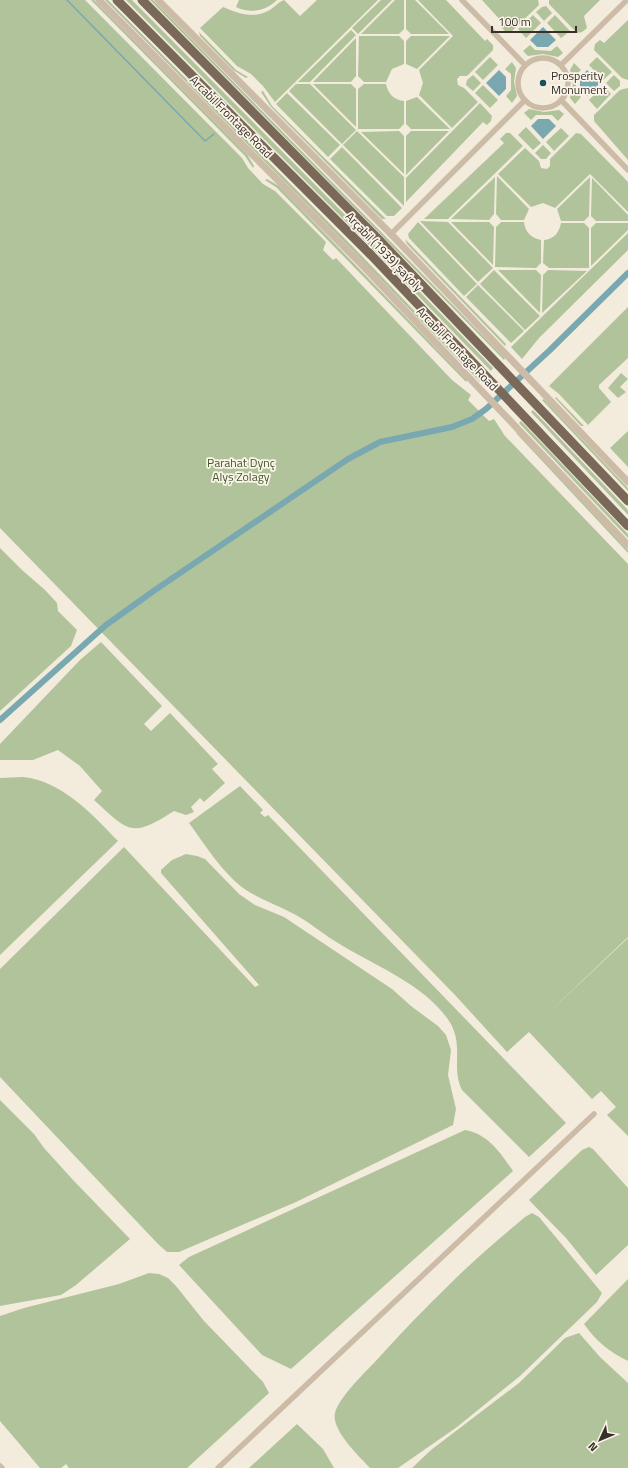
<svg xmlns="http://www.w3.org/2000/svg" width="628" height="1468" font-family="'Titillium Web',sans-serif">
	<style>
		.green { fill: #b1c39b }
		.water { fill: #7aa8b1 }
		.lines { fill: none; stroke-linecap: round; stroke-linejoin: round }
		.stream { stroke: #7aa8b1; stroke-width: 1.5 }
		.canal { stroke: #7aa8b1; stroke-width: 6 }
		.minor { stroke: #ccbca7; stroke-width: 5.5 }
		.tertiary { stroke: #ccbca7; stroke-width: 7 }
		.primary { stroke: #7a6859; stroke-width: 9 }
		.poi-dot { fill: #1c4f5b; stroke: #faf4e9; stroke-width: 1.5 }
		.labels { text-anchor: middle; stroke-width: 3.5; stroke-linejoin: round; paint-order: stroke }
		.poi-label { font-size: 12px; fill: #382f28; stroke: #faf4e9; text-anchor: start }
		.street-label { font-size: 12px; fill: #382f28; stroke: #faf4e9 }
		.park-label { font-size: 12px; fill: #41572b; stroke: #faf4e9 }
	</style>
	<rect width="100%" height="100%" fill="#f3ebdc"/>
	<g class="green">
		<polygon points="0,0 85,0 242,158 248,168 263,184 275,191 326,242 323,250 333,260 336,258 452,380 471,395 468,400 489,421 494,419 505,436 628,564 628,937 542,1019 628,938 628,1136 607,1115 616,1107 601,1091 592,1099 529,1032 507,1052 455,995 0,528"/>
		<polygon points="91,0 94,0 247,154 254,166 253,168 245,156"/>
		<polygon points="105,0 108,0 356,250 481,380 480,382 354,252"/>
		<polygon points="126,0 132,0 368,238 493,368 491,371 365,241"/>
		<polygon points="150,0 153,0 505,358 504,360"/>
		<path d="M239,0H277C266,11 250,14 236,7Z"/>
		<path d="M284,0L300,16L317,0H378L275,102L263,86L251,74L237,66L200,28L223,7C238,13 252,19 268,11C274,8 278,2 284,0Z"/>
		<polygon points="381,0 392,0 358,34 352,28"/>
		<polygon points="395,0 404,0 404,29 399,34 361,34"/>
		<polygon points="406,0 415,0 449,34 411,34 406,29"/>
		<polygon points="418,0 446,0 485,41 487,39 493,45 493,50 467,76 460,76 457,79 458,85 464,88 478,102 452,128 419,95 423,83 419,70 453,36"/>
		<polygon points="482,0 538,0 539,5 511,32 506,32 500,26 503,23"/>
		<polygon points="549,0 600,0 584,16 587,28 582,32 577,33 549,4"/>
		<polygon points="546,6 552,13 544,21 536,12 542,7"/>
		<polygon points="533,15 541,23 526,38 518,29"/>
		<polygon points="555,15 570,31 561,38 547,23"/>
		<polygon points="628,20 628,80 622,78 594,50 595,44 600,40 604,43"/>
		<polygon points="351,30 356,35 310,82 298,82"/>
		<polygon points="199,32 236,70 248,77 246,78 233,70 200,36"/>
		<polygon points="359,36 399,36 404,41 404,64 392,69 386,82 364,82 358,76"/>
		<polygon points="411,36 450,36 417,69 406,64 406,41"/>
		<polygon points="356,38 356,76 351,82 313,82"/>
		<polygon points="530,45 535,50 551,51 557,46 563,53 558,57 543,54 528,56 523,51"/>
		<polygon points="490,57 498,65 483,80 475,72"/>
		<polygon points="597,57 612,72 603,80 589,65"/>
		<polygon points="512,62 516,68 514,82 517,96 512,103 506,96 511,90 511,74 505,69"/>
		<polygon points="574,63 581,70 576,75 576,92 581,97 575,104 570,98 573,83 570,70"/>
		<polygon points="473,75 481,83 473,91 466,85 467,80"/>
		<polygon points="614,75 620,81 620,86 614,91 606,83"/>
		<polygon points="296,84 310,84 356,130 342,144 289,91"/>
		<polygon points="313,84 351,84 356,89 356,127"/>
		<path d="M364,84H386C388,94 394,100 404,101V124L399,129H358V89Z"/>
		<polygon points="483,85 498,100 490,108 475,93"/>
		<polygon points="603,86 611,94 597,109 589,100"/>
		<polygon points="628,88 628,160 594,121 594,115 620,90"/>
		<polygon points="263,91 272,106 386,219 382,219 271,107 261,92"/>
		<polygon points="287,93 340,145 328,157 276,104"/>
		<polygon points="417,97 450,129 411,129 406,124 406,101"/>
		<polygon points="480,103 492,116 491,121 487,125 483,122 406,202 406,178"/>
		<polygon points="529,109 544,112 559,110 564,114 558,121 552,115 536,115 531,120 524,113"/>
		<polygon points="526,127 541,143 533,150 518,135"/>
		<polygon points="561,128 569,136 554,151 546,142"/>
		<polygon points="357,131 404,177 404,206 343,145"/>
		<polygon points="399,131 404,136 404,174 361,132"/>
		<polygon points="411,131 449,131 406,175 406,136"/>
		<polygon points="506,133 510,133 523,146 448,219 424,219 504,143 500,139"/>
		<polygon points="576,133 581,134 628,182 628,212 590,174 555,208 543,203 531,207 498,174 525,148 539,161 541,168 547,169 550,166 550,159"/>
		<polygon points="543,145 551,153 546,159 541,159 535,153"/>
		<polygon points="342,147 402,208 394,216 387,216 330,159"/>
		<polygon points="497,176 529,209 524,220 501,220 496,214"/>
		<polygon points="495,177 494,214 489,220 451,219"/>
		<polygon points="590,177 589,216 584,221 561,221 557,209"/>
		<polygon points="592,178 628,215 628,221 596,221 591,216"/>
		<polygon points="267,179 279,186 467,380 466,382 277,188 265,180"/>
		<polygon points="420,221 448,222 493,268 478,282"/>
		<polygon points="418,222 477,284 464,296 409,238 408,234"/>
		<polygon points="451,222 489,222 494,227 493,265"/>
		<path d="M501,222H524C525,232 531,238 541,240V263L536,268L495,267L496,227Z"/>
		<path d="M561,223H584L589,228V268H549L543,263L544,240C554,239 559,233 561,223Z"/>
		<polygon points="596,223 628,223 628,230 591,266 591,228"/>
		<polygon points="628,233 628,250 539,338 522,359 511,347"/>
		<polygon points="405,239 506,344 505,346 407,244"/>
		<polygon points="494,270 540,316 525,330 480,284"/>
		<polygon points="498,270 536,270 541,275 540,313"/>
		<polygon points="548,270 587,271 542,313 543,275"/>
		<polygon points="478,285 524,331 511,343 466,297"/>
		<polygon points="628,307 628,358 599,385 599,388 611,402 588,425 559,394 549,386"/>
		<polygon points="621,373 628,379 620,387 626,392 618,398 608,388"/>
		<polygon points="556,397 584,426 581,426 555,398"/>
		<polygon points="544,399 628,488 628,491 542,400"/>
		<polygon points="533,410 628,510 628,515 531,412"/>
		<polygon points="521,421 628,534 628,538 519,423"/>
		<polygon points="628,431 628,467 610,448"/>
		<polygon points="517,432 628,550 628,553 516,433"/>
		<polygon points="0,548 22,570 45,590 57,603 58,611 77,630 71,646 0,711"/>
		<path d="M101,642L162,706L144,724L151,731L170,713L218,764L212,769L225,783L204,802L200,798L191,807L194,812L186,815L174,811C131,839 128,831 94,800L102,791L80,766L58,750L33,760H0V744L80,660Z"/>
		<path d="M23,777C62,781 92,814 118,841L0,955V778Z"/>
		<path d="M240,786L263,810L260,813L265,817L268,815L566,1123L529,1157L462,1090C450,1066 466,1044 447,1018C422,984 378,967 343,946C325,936 310,922 292,913C277,905 260,899 246,890C222,873 206,846 189,823Z"/>
		<polygon points="124,847 255,987 259,985 161,873 161,870 172,860 186,854 197,856 205,859 239,894 255,905 284,917 392,989 411,1006 438,1026 446,1035 451,1050 448,1075 456,1109 453,1125 296,1202 179,1252 167,1252 158,1244 0,1077 0,969"/>
		<polygon points="0,1100 34,1134 44,1148 74,1181 130,1239 76,1285 61,1295 0,1306"/>
		<path d="M465,1130C488,1134 500,1152 513,1171L291,1369L262,1355L179,1265L189,1257Z"/>
		<polygon points="589,1147 593,1149 628,1188 628,1245 596,1275 566,1238 529,1200 582,1150"/>
		<path d="M532,1213L539,1217L602,1293L597,1302L520,1376L457,1427L398,1468H370C359,1456 331,1430 335,1413C339,1398 362,1375 374,1363C399,1335 425,1308 452,1282C475,1259 500,1238 525,1217Z"/>
		<polygon points="149,1273 159,1274 168,1278 176,1286 204,1321 263,1382 269,1393 187,1468 69,1468 66,1464 61,1468 40,1468 0,1421 0,1316 24,1308 119,1284"/>
		<path d="M628,1279V1361C609,1352 596,1341 584,1324Z"/>
		<polygon points="579,1333 600,1357 628,1383 628,1468 412,1468 431,1450 519,1383 565,1338"/>
		<polygon points="297,1424 323,1449 334,1468 249,1468"/>
	</g>
	<g class="water">
		<polygon points="543,27 556,40 548,47 537,47 530,40"/>
		<polygon points="499,70 506,77 506,89 499,96 486,83"/>
		<polygon points="587,70 600,83 587,96 580,89 580,78"/>
		<polygon points="538,119 549,119 556,126 543,139 531,126"/>
	</g>
	<g class="lines">
		<polyline class="stream" points="67,0 205,141 214,134"/>
		<polyline class="canal" points="0,720 106,625 155,590 348,459 380,442 452,427 472,419 486,409 550,350 628,273"/>
		<g class="minor">
			<polyline points="462,0 525,65"/>
			<circle cx="543" cy="83" r="25"/>
			<polyline points="561,65 627,0"/>
			<polyline points="561,100 628,170"/>
			<polyline points="391,234 525,100"/>
			<polyline points="0,1466 2,1468"/>
			<polyline points="218,1468 594,1114"/>
		</g>
		<g class="tertiary">
			<polyline points="99,0 363,266 628,545"/>
			<polyline points="158,0 391,234 628,482"/>
		</g>
		<g class="primary">
			<polyline points="117,0 371,255 628,526"/>
			<polyline points="142,0 382,243 628,501"/>
		</g>
	</g>
	<circle class="poi-dot" cx="543" cy="83" r="4"/>
	<g class="labels">
		<g class="poi-label">
			<text x="551" y="80">Prosperity<tspan x="551" dy="14">Monument</tspan></text>
		</g>
		<g class="street-label">
			<text transform="translate(231 117) rotate(45)" y="4">Arcabil Frontage Road</text>
			<text transform="translate(384 252) rotate(46)" y="4">Arçabil (1939) şaýoly</text>
			<text transform="translate(457 349) rotate(46)" y="4">Arcabil Frontage Road</text>
		</g>
		<g class="park-label">
			<text x="241" y="467">Parahat Dynç<tspan x="241" dy="14">Alyş Zolagy</tspan></text>
		</g>
	</g>
	<g transform="translate(600 1440) rotate(226)" stroke="#faf4e9" stroke-width="3" paint-order="stroke">
	<path d="M0-3L7 15L0 10L-7 15Z" fill="#382f28"/>
	<text y="-6" font-size="11" font-weight="bold" text-anchor="middle" fill="#382f28">N</text>
	</g>
	<path d="M492 26v6h84v-6" fill="none" stroke="#382f28" stroke-width="2"/>
	<text x="498" y="26" font-size="12" fill="#382f28" stroke="#faf4e9" stroke-width="3" paint-order="stroke">100 m</text>
</svg>
